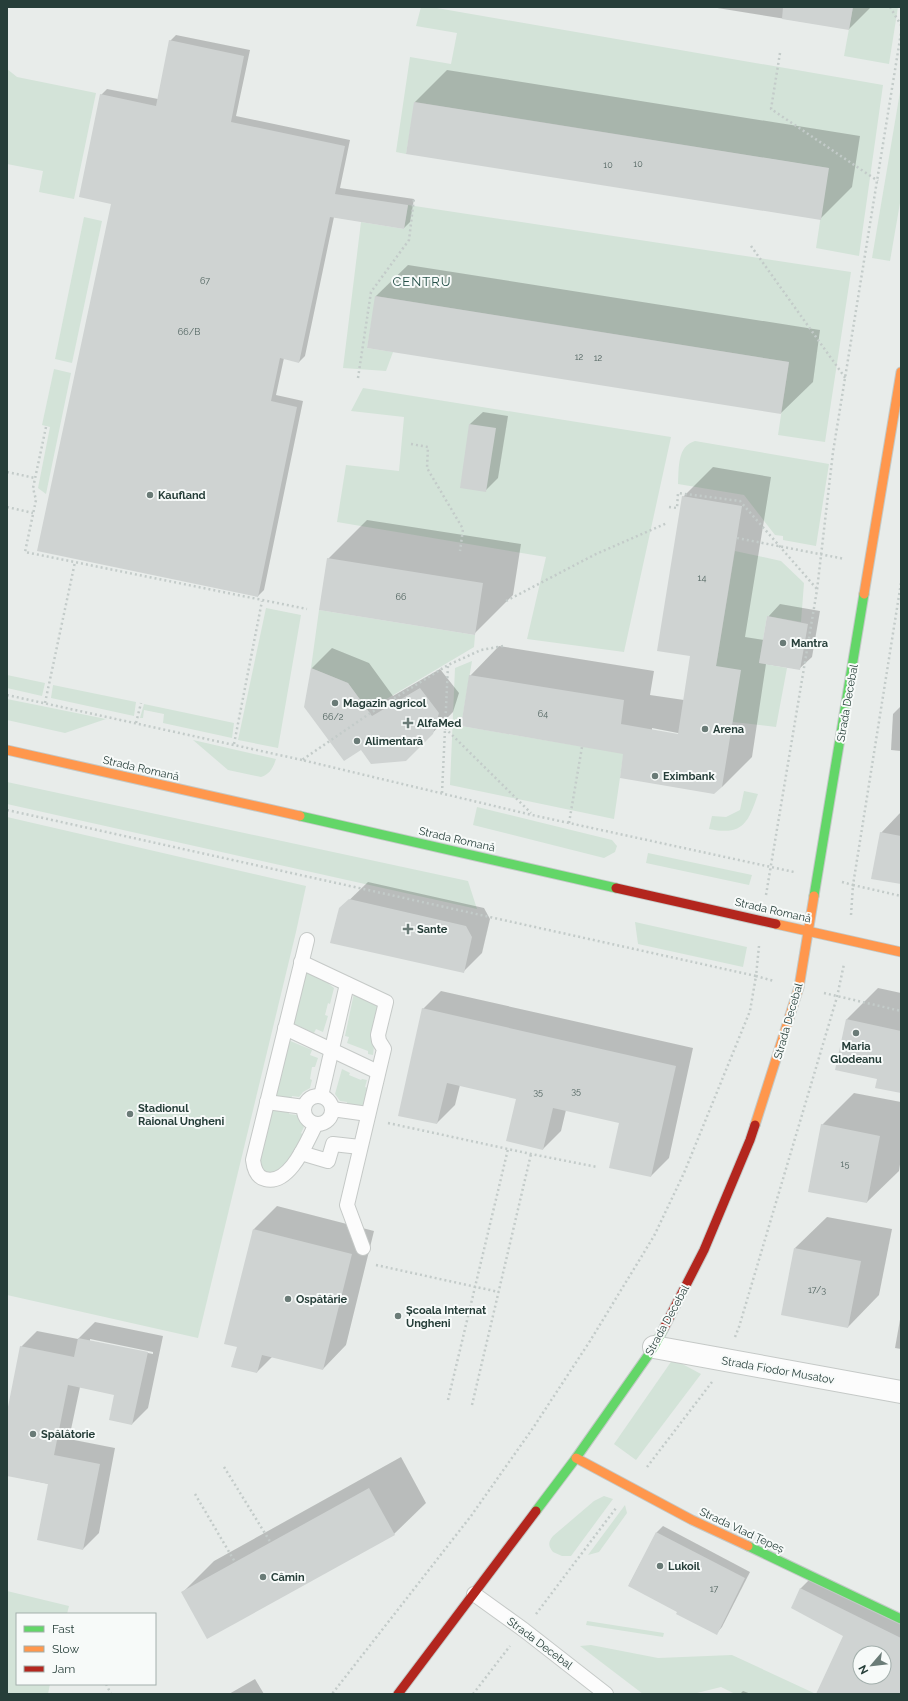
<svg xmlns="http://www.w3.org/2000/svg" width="908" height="1701" font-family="Raleway,sans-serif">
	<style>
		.green { fill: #d3e3d8 }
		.shadow { fill: #0003; fill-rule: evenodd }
		.building { fill: #cfd3d2; fill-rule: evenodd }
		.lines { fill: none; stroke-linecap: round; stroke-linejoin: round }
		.lane-casing { stroke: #c5c9c7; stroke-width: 16 }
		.street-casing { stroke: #c5c9c7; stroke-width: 24 }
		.fast-casing { stroke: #c3c9c7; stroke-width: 11 }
		.slow-casing { stroke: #c3c9c7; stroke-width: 11 }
		.jam-casing { stroke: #c3c9c7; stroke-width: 11 }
		.path { stroke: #c3cbc9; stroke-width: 2.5; stroke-dasharray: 2 3; stroke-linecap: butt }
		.lane { stroke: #fcfcfc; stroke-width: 14 }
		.street { stroke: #fcfcfc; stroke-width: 22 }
		.fast { stroke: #63d668; stroke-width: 9 }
		.slow { stroke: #ff974d; stroke-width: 9 }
		.jam { stroke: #b3261e; stroke-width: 9 }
		.poi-dot { fill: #6a7b77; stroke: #f7faf9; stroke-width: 1.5 }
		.labels { text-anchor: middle; stroke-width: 4; stroke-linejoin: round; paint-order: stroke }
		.number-label { font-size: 9px; fill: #516460 }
		.poi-label { font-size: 11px; font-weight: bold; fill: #263e39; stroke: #f7faf9; text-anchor: start }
		.street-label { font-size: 11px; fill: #263e39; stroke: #f7faf9 }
		.quarter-label { font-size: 13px; letter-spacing: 1px; fill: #244f47; stroke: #f7faf9 }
	</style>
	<rect width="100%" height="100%" fill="#e8ecea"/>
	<g class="green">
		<polygon points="421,7 431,7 883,85 859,256 816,248 828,168 415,102 406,154 396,152 410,57 451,64 457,33 416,26"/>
		<polygon points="853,7 898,7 889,64 844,56"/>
		<polygon points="7,69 17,77 96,93 74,199 39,192 43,171 7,164"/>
		<polygon points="901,86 901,197 890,261 872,258"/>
		<polygon points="408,205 851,272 825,442 778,435 789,362 376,296 367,348 393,352 386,371 343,368 361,222 404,229"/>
		<polygon points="84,217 102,221 72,363 55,359"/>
		<polygon points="54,369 71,373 46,494 38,488 50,427 42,425"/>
		<polygon points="363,388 671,437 624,652 527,639 546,557 337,522 346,465 399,471 404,417 351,411"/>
		<path d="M695,441L829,464L816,546L783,540V536L775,535L744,495L678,484C679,468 677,446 695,441Z"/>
		<polygon points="735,551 781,561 804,583 801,622 767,616 759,663 787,668 776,727 733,722 716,666"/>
		<polygon points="266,608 301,615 278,748 238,740"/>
		<polygon points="319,610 475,635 474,647 368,710 348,683 311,668"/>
		<polygon points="472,661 461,726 616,752 624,750 614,819 450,785 455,668"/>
		<polygon points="7,675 45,683 42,696 7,688"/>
		<polygon points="53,685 136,702 134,716 51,698"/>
		<polygon points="7,699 106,719 65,733 7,720"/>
		<polygon points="144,704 234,723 232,738 163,723 164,714 144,710 143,718 140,718"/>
		<path d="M193,740L276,759C273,768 270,774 261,777L228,770Z"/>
		<polygon points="7,782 468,881 477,909 7,804"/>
		<path d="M744,791L758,794C748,823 743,836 709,829L712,816L726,817L740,810Z"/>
		<polygon points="477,807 612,840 617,846 615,852 604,858 473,825"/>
		<polygon points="7,817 306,886 296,932 198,1338 7,1295"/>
		<polygon points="648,853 752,875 749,885 646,863"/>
		<polygon points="635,922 747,947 743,967 638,944"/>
		<polygon points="303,970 331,981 329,984 334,988 330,1004 328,1003 325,1015 328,1016 323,1032 316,1029 314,1033 292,1023"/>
		<polygon points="354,993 379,1003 373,1055 368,1054 368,1051 347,1043 349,1037 345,1036"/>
		<polygon points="288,1040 312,1050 310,1055 318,1058 315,1067 312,1067 310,1079 312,1080 310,1088 303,1092 299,1097 292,1096 291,1100 274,1097"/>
		<polygon points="342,1069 350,1073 349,1075 361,1080 362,1079 367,1080 365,1087 370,1089 366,1105 363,1106 347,1106 347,1102 340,1101 335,1094"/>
		<polygon points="269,1108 290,1109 289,1114 297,1115 304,1127 301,1133 304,1136 291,1162 278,1174 267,1173 259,1165"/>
		<polygon points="673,1359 701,1374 636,1460 614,1444"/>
		<path d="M604,1496L613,1499L571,1556H562L553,1552C548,1546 548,1542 553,1536L594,1501Z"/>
		<polygon points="625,1505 627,1513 599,1552 588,1555"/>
		<polygon points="7,1591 69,1606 67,1614 17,1614 17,1684 50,1684 48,1694 7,1694"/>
		<polygon points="587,1621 664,1633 663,1637 586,1625"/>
		<polygon points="591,1645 658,1658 732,1655 816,1694 735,1694 721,1687 693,1694 643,1694 580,1646"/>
	</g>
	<g class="shadow">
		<polygon points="711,7 871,7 849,29"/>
		<polygon points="176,35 250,50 236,116 350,140 340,188 414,199 410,222 404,228 334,217 305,356 299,362 284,358 276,395 303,401 264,590 258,596 112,203 101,95 107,89 158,99 170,41"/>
		<polygon points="447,70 860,136 852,187 820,219 408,153 415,102"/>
		<polygon points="408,265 820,330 813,382 781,413 368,347 376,296"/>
		<polygon points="483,412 508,416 498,478 485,491 461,487 470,424"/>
		<path d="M713,467L771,477L745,637L764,640L768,617L780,604L820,611L812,657L799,669L766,664L752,757L722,787L624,753L470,676L499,646L654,671L650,695L684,700L692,656L683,497ZM652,728L683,734V736L652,730Z"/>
		<polygon points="367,520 521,544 513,595 474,634 328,559"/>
		<polygon points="332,648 369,663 393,696 440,669 459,693 453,712 406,760 362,748 305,706 312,668"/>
		<polygon points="901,706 901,751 891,750 893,714"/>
		<polygon points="901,812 901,883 881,833"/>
		<polygon points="368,882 484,908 490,919 482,953 464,971 340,909"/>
		<polygon points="878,988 901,993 901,1091 878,1078 846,1020"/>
		<polygon points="441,991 693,1048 669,1158 651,1176 620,1122 566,1110 561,1131 543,1149 517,1098 460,1085 455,1105 437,1123 423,1009"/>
		<polygon points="854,1093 901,1102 901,1158 899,1171 867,1202 822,1125"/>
		<polygon points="277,1206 374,1231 346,1345 323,1369 273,1356 257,1372 238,1346 253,1230"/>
		<polygon points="827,1217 892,1229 879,1295 848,1327 795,1248"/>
		<polygon points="901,1314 901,1349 895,1348"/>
		<path d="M95,1322L163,1336L148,1408L132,1424L115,1394L80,1387L69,1439L115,1448L99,1533L83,1549L49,1484L7,1475V1417L21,1347L37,1331L78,1339ZM90,1339L153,1352V1354L90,1341Z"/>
		<polygon points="401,1457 426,1503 394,1534 182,1593 214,1561"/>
		<polygon points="663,1526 750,1572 722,1627 717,1633 629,1585 657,1532"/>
		<path d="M814,1575L901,1619V1694H817L844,1636L800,1589ZM860,1653H884V1677H860Z"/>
		<polygon points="255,1679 264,1694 229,1694"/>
		<polygon points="743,1691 751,1694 740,1694"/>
	</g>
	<g class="building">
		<polygon points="783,7 853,7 849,30 782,19"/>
		<polygon points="169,40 244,56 231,122 345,146 335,194 408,205 404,229 330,217 299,363 280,358 271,401 297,407 258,597 37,551 111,204 79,197 100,94 156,106"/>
		<polygon points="414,102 829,168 821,220 406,154"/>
		<polygon points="375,296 789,362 781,414 367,348"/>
		<polygon points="469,424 496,428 486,492 460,488"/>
		<polygon points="682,496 742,506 716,666 741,670 722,787 714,794 620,778 623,754 461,726 469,675 624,700 621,724 678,734 690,656 657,651"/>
		<polygon points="327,558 483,583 475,635 319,610"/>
		<polygon points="767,616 808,624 800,670 759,663"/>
		<polygon points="311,668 348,683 372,716 420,688 439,713 433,734 406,761 371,764 361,750 344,761 304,707"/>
		<polygon points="880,832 901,836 901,884 871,879"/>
		<polygon points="349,899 466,926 472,937 464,973 330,943 339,908"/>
		<polygon points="422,1008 676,1066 651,1177 609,1168 619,1123 553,1108 543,1150 506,1141 516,1099 447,1083 437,1124 398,1116"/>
		<polygon points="846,1019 901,1031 901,1093 875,1088 877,1079 835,1070"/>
		<polygon points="821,1124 880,1136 867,1203 808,1192"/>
		<polygon points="253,1229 352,1254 323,1370 262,1355 257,1373 231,1367 237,1347 224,1344"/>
		<polygon points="794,1248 861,1261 848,1328 781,1315"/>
		<polygon points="78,1338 148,1352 132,1425 109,1420 114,1395 68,1385 54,1455 100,1464 83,1550 37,1540 48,1484 7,1476 7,1412 20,1346 74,1357"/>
		<polygon points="369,1488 395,1535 207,1639 181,1592"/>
		<polygon points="656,1532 745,1578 717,1635 676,1614 677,1612 628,1586"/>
		<path d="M800,1588L901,1638V1694H816L843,1636L791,1608ZM860,1653H884V1677H860Z"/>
	</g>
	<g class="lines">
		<defs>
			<g id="lane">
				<path d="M307,940L253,1160C254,1168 256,1177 265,1179C290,1186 307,1141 316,1124"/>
				<polyline points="301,962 386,1002 378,1035 379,1041 384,1049 347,1205 363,1248"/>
				<polyline points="285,1028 378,1072"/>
				<circle cx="318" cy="1110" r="14"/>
				<polyline points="321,1096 347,984"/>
				<polyline points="267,1102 304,1107"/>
				<polyline points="332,1109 368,1114"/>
				<polyline points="301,1153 328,1161 333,1144 360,1147"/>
				<polyline points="474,1594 524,1630 606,1694"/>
			</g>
			<polyline id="street" points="654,1347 901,1392"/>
			<g id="fast">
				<polyline points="300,816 616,888"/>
				<polyline points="814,896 864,594"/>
				<polyline points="536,1511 576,1458 654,1347 664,1328"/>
				<polyline points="748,1546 901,1619"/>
			</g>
			<g id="slow">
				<polyline points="864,594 901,372"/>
				<polyline points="7,750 300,816"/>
				<polyline points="776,924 901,952"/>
				<polyline points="755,1125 799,987 814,896"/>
				<polyline points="576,1458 692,1520 748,1546"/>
			</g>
			<g id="jam">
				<polyline points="616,888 776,924"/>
				<polyline points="664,1328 704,1250 750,1140 755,1125"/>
				<polyline points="398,1694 536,1511"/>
			</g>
		</defs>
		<use href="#lane" class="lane-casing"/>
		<use href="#street" class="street-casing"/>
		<use href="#fast" class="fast-casing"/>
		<use href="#slow" class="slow-casing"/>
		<use href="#jam" class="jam-casing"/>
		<g class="path">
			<polyline points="890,7 901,25"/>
			<polyline points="780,53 771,109 878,181"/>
			<polyline points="751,246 846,379"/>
			<polyline points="358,378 371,292 409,240 414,198"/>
			<polyline points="46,427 33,488 36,500 25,552 307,609"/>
			<polyline points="411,444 428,447 427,468 463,529 460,551"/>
			<polyline points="7,472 35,478"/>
			<polyline points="7,507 33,513"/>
			<polyline points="669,507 677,508 678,493 740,501 817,589"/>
			<polyline points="737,538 845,559"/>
			<polyline points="506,601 594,555 667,523"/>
			<polyline points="503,646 481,650 448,665 369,714 302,760 532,815 794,872"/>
			<polyline points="7,695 302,760"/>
			<polyline points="45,703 75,562"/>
			<polyline points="136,723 141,703"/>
			<polyline points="445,728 531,813"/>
			<polyline points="234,744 262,601"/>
			<polyline points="442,793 448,665"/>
			<polyline points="7,810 756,976 750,1011 684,1173 654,1236 590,1341 533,1428 471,1516 332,1694"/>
			<polyline points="569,823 582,747"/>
			<polyline points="842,882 853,885 901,583"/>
			<polyline points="766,895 817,590 833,452 901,33"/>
			<polyline points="851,915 853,885 901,896"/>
			<polyline points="759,946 756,976 774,981"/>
			<polyline points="824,993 901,1011"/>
			<polyline points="388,1123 531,1154 597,1167"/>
			<polyline points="376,1265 499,1292"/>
			<polyline points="735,1337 739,1327 837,997 844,964"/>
			<polyline points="448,1400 508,1149"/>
			<polyline points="472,1405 531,1154"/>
			<polyline points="224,1467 271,1543"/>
			<polyline points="647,1467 712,1382"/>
			<polyline points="195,1494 235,1562"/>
			<polyline points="536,1614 616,1508"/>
			<polyline points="106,1684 111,1694"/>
			<polyline points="473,1694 510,1646"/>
		</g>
		<use href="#lane" class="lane"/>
		<use href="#street" class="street"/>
		<use href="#fast" class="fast"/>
		<use href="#slow" class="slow"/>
		<use href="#jam" class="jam"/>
	</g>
	<g class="poi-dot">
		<circle cx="150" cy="495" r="4"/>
		<circle cx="783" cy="643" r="4"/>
		<circle cx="335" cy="703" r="4"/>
		<path d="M406 717h4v4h4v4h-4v4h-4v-4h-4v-4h4z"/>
		<circle cx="705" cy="729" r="4"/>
		<circle cx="357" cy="741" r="4"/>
		<circle cx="655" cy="776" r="4"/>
		<path d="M406 923h4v4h4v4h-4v4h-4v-4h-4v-4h4z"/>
		<circle cx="856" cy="1033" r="4"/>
		<circle cx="130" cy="1114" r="4"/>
		<circle cx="288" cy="1299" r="4"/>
		<circle cx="398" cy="1316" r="4"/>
		<circle cx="33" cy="1434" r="4"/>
		<circle cx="660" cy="1566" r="4"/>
		<circle cx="263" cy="1577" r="4"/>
	</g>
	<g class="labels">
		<g class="number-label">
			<text x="638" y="167">10</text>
			<text x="608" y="168">10</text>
			<text x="205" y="284">67</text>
			<text x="189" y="335">66/B</text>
			<text x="579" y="360">12</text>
			<text x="598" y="361">12</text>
			<text x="702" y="581">14</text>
			<text x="401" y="600">66</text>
			<text x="543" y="717">64</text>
			<text x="333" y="720">66/2</text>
			<text x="576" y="1094">35</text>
			<text x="538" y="1095">35</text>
			<text x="845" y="1167">15</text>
			<text x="817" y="1293">17/3</text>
			<text x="714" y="1592">17</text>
		</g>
		<g class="poi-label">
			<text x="158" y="499">Kaufland</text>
			<text x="791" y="647">Mantra</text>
			<text x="343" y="707">Magazin agricol</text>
			<text x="417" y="727">AlfaMed</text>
			<text x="713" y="733">Arena</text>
			<text x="365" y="745">Alimentară</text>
			<text x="663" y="780">Eximbank</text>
			<text x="417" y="933">Sante</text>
			<text x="856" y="1050" text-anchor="middle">Maria<tspan x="856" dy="13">Glodeanu</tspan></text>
			<text x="138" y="1112">Stadionul<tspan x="138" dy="13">Raional Ungheni</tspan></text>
			<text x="296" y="1303">Ospătărie</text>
			<text x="406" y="1314">Școala Internat<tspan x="406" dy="13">Ungheni</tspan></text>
			<text x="41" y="1438">Spălătorie</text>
			<text x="668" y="1570">Lukoil</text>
			<text x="271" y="1581">Cămin</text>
		</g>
		<g class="street-label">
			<text transform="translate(847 703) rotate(-80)" y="4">Strada Decebal</text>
			<text transform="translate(141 768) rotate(13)" y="4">Strada Romană</text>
			<text transform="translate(457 839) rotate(13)" y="4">Strada Romană</text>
			<text transform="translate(773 910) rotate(13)" y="4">Strada Romană</text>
			<text transform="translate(788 1021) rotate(-74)" y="4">Strada Decebal</text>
			<text transform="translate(667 1320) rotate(-61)" y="4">Strada Decebal</text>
			<text transform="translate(778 1370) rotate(10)" y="4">Strada Fiodor Musatov</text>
			<text transform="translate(742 1530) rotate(25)" y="4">Strada Vlad Ţepeș</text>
			<text transform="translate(540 1643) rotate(37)" y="4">Strada Decebal</text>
		</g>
		<g class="quarter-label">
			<text x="422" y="286">CENTRU</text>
		</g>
	</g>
	<rect width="908" height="1701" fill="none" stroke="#263e39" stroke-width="16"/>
	<rect x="16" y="1613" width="140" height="72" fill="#f7faf9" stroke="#a3afac"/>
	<rect x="24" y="1626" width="20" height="6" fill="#63d668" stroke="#a3afac"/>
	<text x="52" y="1633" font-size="12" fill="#263e39">Fast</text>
	<rect x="24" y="1646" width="20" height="6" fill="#ff974d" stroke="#a3afac"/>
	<text x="52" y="1653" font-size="12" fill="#263e39">Slow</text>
	<rect x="24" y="1666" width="20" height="6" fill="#b3261e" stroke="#a3afac"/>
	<text x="52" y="1673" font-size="12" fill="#263e39">Jam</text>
	<g transform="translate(872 1665) rotate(242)"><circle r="19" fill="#f7faf9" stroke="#a3afac"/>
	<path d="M0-3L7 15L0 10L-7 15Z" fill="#6a7b77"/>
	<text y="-6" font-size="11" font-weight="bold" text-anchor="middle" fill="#263e39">N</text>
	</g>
</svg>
